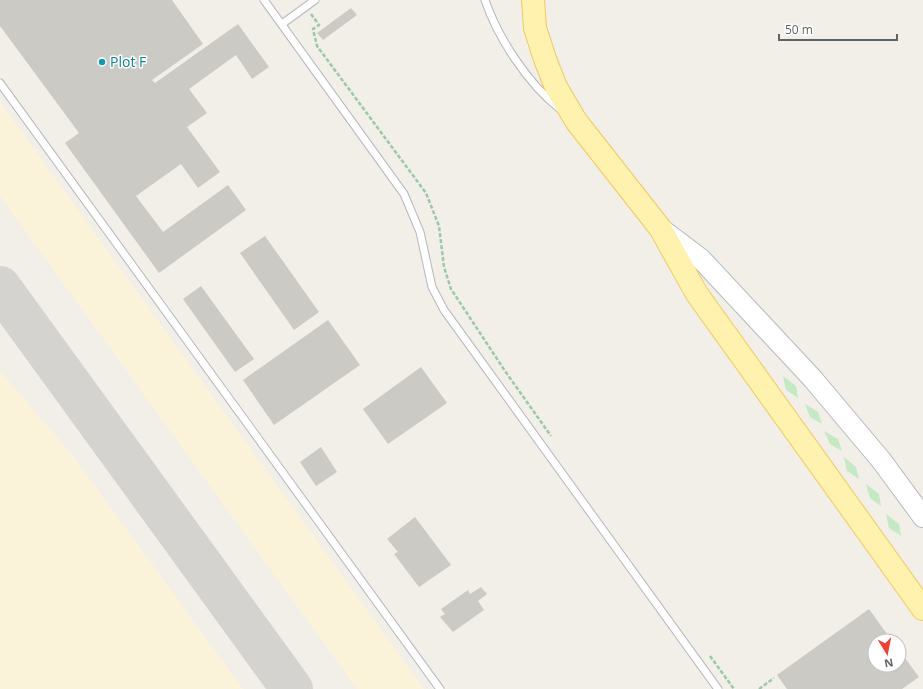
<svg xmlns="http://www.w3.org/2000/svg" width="923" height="689" font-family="'Open Sans',sans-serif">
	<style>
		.green { fill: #c5e8c5 }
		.sand { fill: #fbf3d9 }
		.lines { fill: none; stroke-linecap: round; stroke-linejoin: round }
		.taxiway { stroke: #d4d3d0; stroke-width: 42 }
		.building { fill: #cccac5 }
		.lane-casing { stroke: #b5b8bc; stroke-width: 9 }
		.secondary-casing { stroke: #b6babf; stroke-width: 22 }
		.primary-casing { stroke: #f2c960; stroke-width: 24 }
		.path { stroke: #9cc7a9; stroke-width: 2.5; stroke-dasharray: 4 2; stroke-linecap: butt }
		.lane { stroke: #fff; stroke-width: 7 }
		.secondary { stroke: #fff; stroke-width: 20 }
		.primary { stroke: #fff2af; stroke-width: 22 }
		.culture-dot { fill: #0f9aa8; stroke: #fff; stroke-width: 1.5 }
		.labels { text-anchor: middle; stroke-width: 3; stroke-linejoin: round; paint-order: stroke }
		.culture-label { font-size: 14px; fill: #0d838f; stroke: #fff; text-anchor: start }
	</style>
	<rect width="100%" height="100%" fill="#f1efe8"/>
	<g class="green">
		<polygon points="783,376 796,386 798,398 786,390"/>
		<polygon points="805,404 818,412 822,424 810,417"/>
		<polygon points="824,431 838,439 842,451 830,444"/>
		<polygon points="844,457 856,467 859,479 847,471"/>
		<polygon points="866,484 879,494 881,506 870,498"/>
		<polygon points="886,514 899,524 901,536 889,528"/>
	</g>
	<g class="sand">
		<polygon points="0,102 424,689 357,689 0,196"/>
		<polygon points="0,371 71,453 243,689 0,689"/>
	</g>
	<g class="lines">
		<polyline class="taxiway" points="0,287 292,689"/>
	</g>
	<g class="building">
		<polygon points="0,0 172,0 203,44 152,80 155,83 238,24 269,67 252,79 236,55 189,89 207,113 187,127 220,172 198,188 181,164 136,196 163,232 228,185 246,210 159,273 65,143 79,133 0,26"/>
		<polygon points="351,8 357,15 323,40 317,33"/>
		<polygon points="265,236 319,312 294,330 240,253"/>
		<polygon points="201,286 254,359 235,372 183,299"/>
		<polygon points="328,320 360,365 274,425 243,380"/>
		<polygon points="421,367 447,403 388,444 363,409"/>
		<polygon points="321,447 337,472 316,486 300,462"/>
		<polygon points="415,517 451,565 419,587 394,554 398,552 387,539"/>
		<polygon points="481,587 487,594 478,601 484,610 453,632 440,617 445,614 441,609 468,590 470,594"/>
		<polygon points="869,609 892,641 875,641 875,665 899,665 899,650 919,677 902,689 787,689 777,675"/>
	</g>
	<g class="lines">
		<defs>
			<g id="lane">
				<polyline points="264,0 404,194 420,232 432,287 444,310 718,689"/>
				<path d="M485,0C498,38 528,84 560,109"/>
				<polyline points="282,24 315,0"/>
				<polyline points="0,83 440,689"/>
			</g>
			<polyline id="secondary" points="660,228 701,259 812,378 881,460 923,517"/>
			<polyline id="primary" points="533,0 535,28 545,59 556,87 576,121 660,228 697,294 923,609"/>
		</defs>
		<use href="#lane" class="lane-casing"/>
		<use href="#secondary" class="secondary-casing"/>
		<use href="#primary" class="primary-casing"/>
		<g class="path">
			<polyline points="311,14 319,25 313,29 317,46 426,193 439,226 444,267 451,289 505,371 551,436"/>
			<polyline points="710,656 734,689"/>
			<polyline points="759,689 774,678"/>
		</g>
		<use href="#lane" class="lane"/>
		<use href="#secondary" class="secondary"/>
		<use href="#primary" class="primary"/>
	</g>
	<circle class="culture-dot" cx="102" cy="62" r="4"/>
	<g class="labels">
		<g class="culture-label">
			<text x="110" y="67">Plot F</text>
		</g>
	</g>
	<g transform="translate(887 653) rotate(170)"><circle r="19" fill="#ffffff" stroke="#bfc1c3"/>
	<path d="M0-3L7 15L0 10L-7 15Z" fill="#ea4335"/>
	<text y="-6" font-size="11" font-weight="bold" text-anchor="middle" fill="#5f6368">N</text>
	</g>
	<path d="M779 34v6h118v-6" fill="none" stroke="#5f6368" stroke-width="2"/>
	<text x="785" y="34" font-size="12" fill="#5f6368" stroke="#ffffff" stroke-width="3" paint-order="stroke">50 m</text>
</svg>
